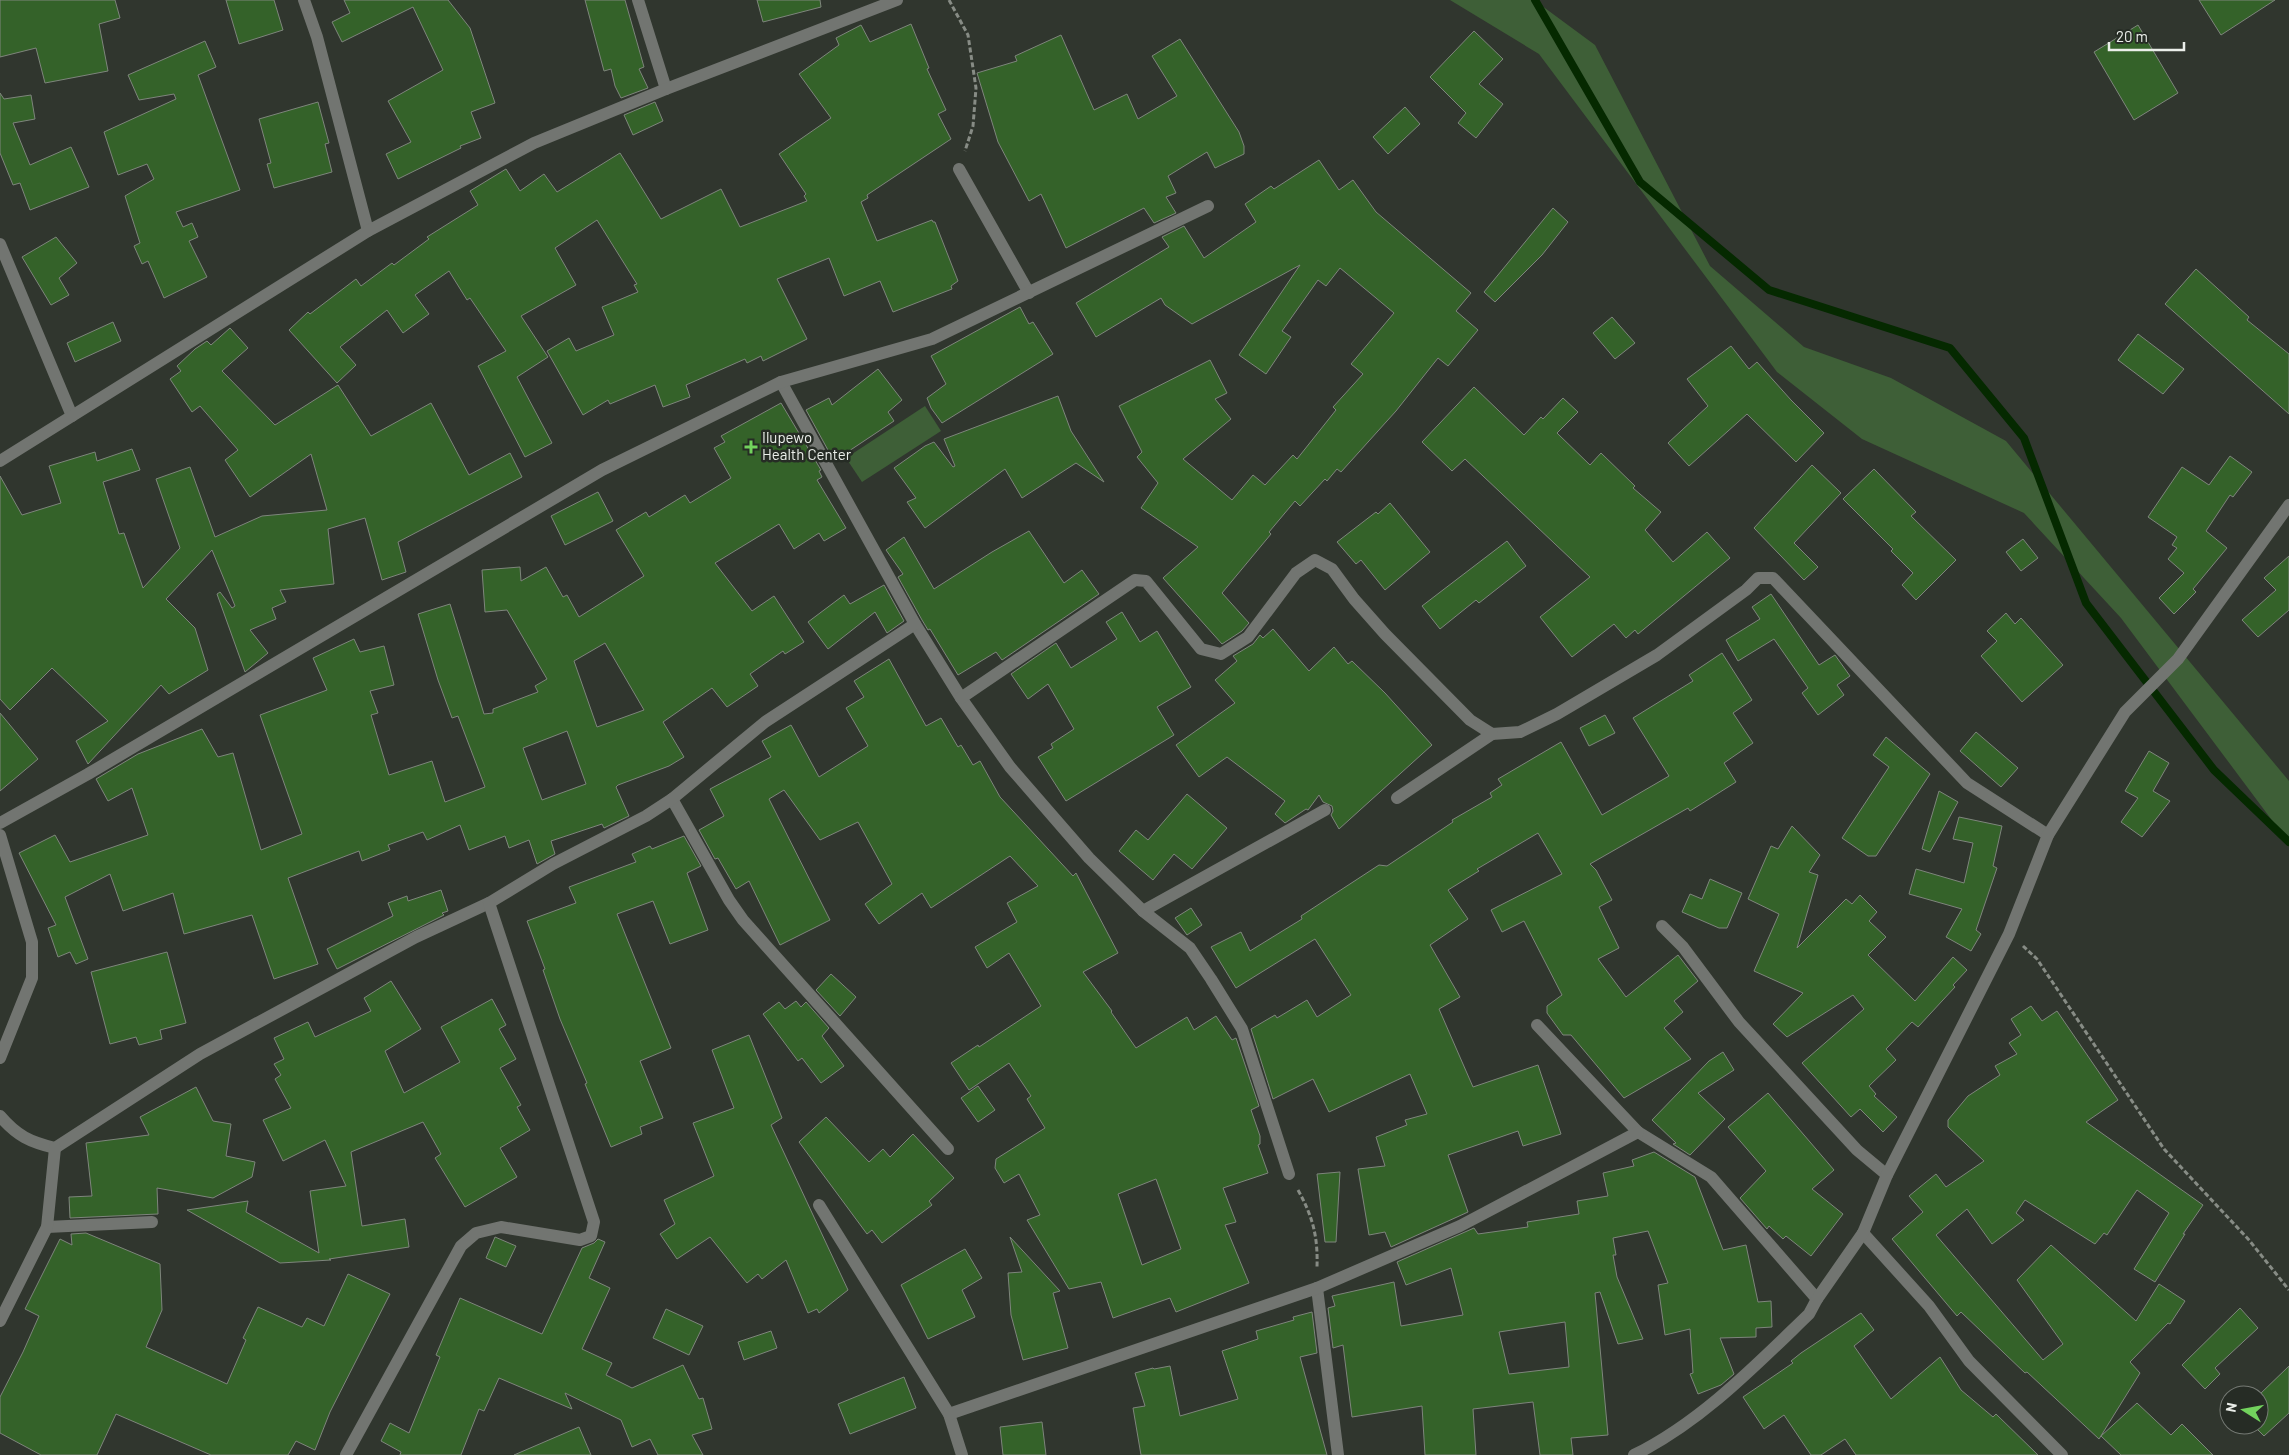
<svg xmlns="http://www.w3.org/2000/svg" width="2289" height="1455" font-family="Barlow,sans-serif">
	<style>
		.green { fill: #3e5f37 }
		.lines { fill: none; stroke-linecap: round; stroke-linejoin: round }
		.stream { stroke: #052900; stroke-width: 8 }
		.building { fill: #346229; stroke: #7e857c; fill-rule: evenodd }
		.path { stroke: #878c85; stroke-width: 3; stroke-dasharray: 5 2.5; stroke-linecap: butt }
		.minor { stroke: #727571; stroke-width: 12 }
		.poi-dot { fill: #72d25d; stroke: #262c25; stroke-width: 2 }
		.labels { text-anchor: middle; stroke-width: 5; stroke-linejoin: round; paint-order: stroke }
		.poi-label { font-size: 15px; fill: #ebefea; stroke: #262c25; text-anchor: start }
	</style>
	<rect width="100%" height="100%" fill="#30362e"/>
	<g class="green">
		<polygon points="1450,0 1534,0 1595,45 1710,266 1804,347 1891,378 2006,441 2289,781 2289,843 2121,618 2024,513 1862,439 1777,372 1539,54"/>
		<polygon points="925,406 941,431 862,482 846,458"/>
	</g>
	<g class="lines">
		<polyline class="stream" points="1535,0 1640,182 1769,290 1950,348 2024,438 2086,603 2214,770 2289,842"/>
	</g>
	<g class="building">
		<polygon points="0,0 115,0 120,18 99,24 108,71 45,83 36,48 0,57"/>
		<polygon points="226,0 274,0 283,30 239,44"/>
		<polygon points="344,0 448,0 470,28 495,103 471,112 481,138 460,146 461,148 398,179 386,154 411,142 388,101 443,70 413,7 342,42 332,22 350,13"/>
		<polygon points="585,0 625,0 644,67 639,69 648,88 621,98 615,86 611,69 604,71"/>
		<polygon points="757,0 820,0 821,7 763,22"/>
		<polygon points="2199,0 2275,0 2221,35"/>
		<polygon points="911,24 929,68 927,69 946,110 938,114 951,139 867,195 868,198 861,202 877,241 932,220 933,222 935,222 958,281 951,286 952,289 893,312 880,281 844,296 829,258 777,279 807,339 763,361 761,356 747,363 745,359 686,385 690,397 663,407 655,385 610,404 608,400 583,415 547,351 569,338 576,351 614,335 602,307 638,292 634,285 637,284 597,220 555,248 576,285 521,316 548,357 517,377 552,443 525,457 478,366 506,351 470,298 467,300 449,271 415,295 429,314 403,333 387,310 340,347 356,365 337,383 289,330 308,312 310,314 356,279 361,286 392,263 394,265 429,239 427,237 478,205 470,191 506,169 520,191 544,174 557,192 620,153 661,219 721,189 740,227 807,201 804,196 806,194 779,154 831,118 799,74 839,45 836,38 861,25 870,42"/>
		<polygon points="2138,25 2178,93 2134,120 2094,52"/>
		<polygon points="1474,31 1503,59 1479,84 1503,104 1476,138 1458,123 1466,113 1430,77"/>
		<polygon points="1061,35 1094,110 1127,94 1138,119 1177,96 1152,56 1180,39 1239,132 1244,146 1244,154 1215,168 1207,152 1168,176 1176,193 1166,197 1176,213 1154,223 1144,208 1066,248 1041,194 1029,201 998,142 977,73 1017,61 1015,56"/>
		<polygon points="205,41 216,67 198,75 240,190 176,212 183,227 192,223 198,237 189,241 207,277 164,298 148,261 142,264 134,246 140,243 125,196 154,179 147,164 118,175 104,132 176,99 174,94 139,100 128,75"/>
		<polygon points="0,93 4,99 31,95 35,119 13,123 30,165 71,147 89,187 30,210 20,183 13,185 0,153"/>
		<polygon points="318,102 329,143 325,144 332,172 274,188 267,164 271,163 259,119"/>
		<polygon points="655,102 663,121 633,135 624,115"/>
		<polygon points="1405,107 1420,124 1388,154 1373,137"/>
		<polygon points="1319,160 1339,190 1353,180 1376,212 1471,293 1456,311 1478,330 1448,366 1438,358 1396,411 1341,472 1337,469 1327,481 1325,479 1300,506 1295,501 1269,532 1271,534 1222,593 1249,623 1242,631 1222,644 1163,578 1198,547 1141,508 1158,483 1137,457 1142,452 1119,406 1210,360 1227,393 1215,399 1231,419 1183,459 1232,500 1253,475 1265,485 1293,455 1297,459 1336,410 1333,407 1363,374 1351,364 1394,313 1340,268 1326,286 1318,280 1282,331 1291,337 1266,374 1239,355 1300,265 1192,324 1165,305 1161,298 1096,337 1076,303 1169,247 1162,237 1184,226 1204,258 1256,222 1245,204 1271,186 1274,189"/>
		<polygon points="1553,208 1568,222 1542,255 1495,302 1484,292"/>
		<polygon points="56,237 77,263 59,278 69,295 51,305 22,257"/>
		<polygon points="2196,269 2249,317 2247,320 2289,354 2289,414 2165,304"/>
		<polygon points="1020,307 1029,324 1033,322 1053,354 942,423 931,408 927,398 946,384 931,356"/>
		<polygon points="1612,317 1635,343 1615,359 1593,333"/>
		<polygon points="113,322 121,341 75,362 67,343"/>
		<polygon points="230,328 248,348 222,371 275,425 338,385 371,436 431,403 469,475 510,453 522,477 398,542 406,572 382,580 365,518 328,529 334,584 280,590 286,602 272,608 276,619 250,630 268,653 245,672 217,594 220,592 232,608 235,606 212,550 166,599 195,628 208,670 169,694 161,685 88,764 76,741 108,721 52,668 10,710 0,699 0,476 22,515 61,503 49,466 95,452 97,461 132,449 140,470 103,482 119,534 124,533 143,588 180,548 156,479 190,467 215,537 262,516 327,510 311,454 250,497 225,460 238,450 200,406 192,412 170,379 181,371 177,366 195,349 207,341 211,345"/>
		<polygon points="2138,334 2184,369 2163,394 2118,360"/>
		<polygon points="1731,346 1749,369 1757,362 1791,400 1824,433 1796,462 1747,414 1689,466 1668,443 1708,406 1687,379"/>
		<polygon points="878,369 902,400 888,412 894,421 834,461 806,410 829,398 832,405"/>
		<polygon points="1474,387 1524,435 1541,417 1543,419 1563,398 1578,412 1557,433 1590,465 1601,453 1635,486 1633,488 1661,512 1645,530 1673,562 1707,532 1730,558 1638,634 1635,630 1626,638 1614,624 1572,657 1540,617 1590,577 1465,459 1452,471 1422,442"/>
		<polygon points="1058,396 1071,431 1104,482 1076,463 1022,498 1005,469 925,528 907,502 916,498 894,468 925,446 934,442 953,467 955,466 944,439"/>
		<path d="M781,403L821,470L819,471L822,477L817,480L846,528L824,541L819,533L794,549L779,524L715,563L752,611L774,596L804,642L785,654L783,651L750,674L758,686L727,707L712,688L663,722L684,757L669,766L618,785L616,787L629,816L604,828L602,824L551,841L555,854L537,864L529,840L509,848L505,836L469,850L460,825L427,840L423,832L388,845L390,850L362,861L359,851L288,878L318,964L274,979L252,915L184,934L173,893L123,911L110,874L65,897L88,959L76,964L70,952L58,957L48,928L56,925L19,853L55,835L70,862L148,835L132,788L108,801L96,779L138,754L202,729L218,757L233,753L261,850L302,834L260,715L327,690L313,658L354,639L360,652L384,646L394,685L370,691L378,713L371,715L389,775L432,761L445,802L485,787L458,716L452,718L438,680L418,614L450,604L484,714L493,713V709L538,692L535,686L547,679L507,610L485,612L482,570L520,567L521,581L546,567L563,597L567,595L579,617L644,576L616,530L646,512L649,517L685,495L690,503L731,478L714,448L725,442L721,436ZM605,643L644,710L597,727L574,661ZM567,731L586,784L542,800L523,748Z"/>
		<polygon points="2230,456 2252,472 2233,497 2230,495 2206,531 2227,548 2193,589 2196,592 2174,614 2159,598 2184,573 2168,559 2177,548 2172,545 2177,537 2148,517 2182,467 2209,485"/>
		<polygon points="1812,465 1841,493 1794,543 1818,567 1804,580 1754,528"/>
		<polygon points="1874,469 1916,512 1911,516 1956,560 1916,600 1902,585 1913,573 1891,551 1893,549 1843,499"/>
		<polygon points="598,492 613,521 565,545 551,516"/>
		<polygon points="1390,503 1430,552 1385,590 1361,560 1356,564 1337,542 1376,512 1378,514"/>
		<polygon points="1029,531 1064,583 1082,570 1099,594 1002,660 996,652 958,675 930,629 928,630 922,620 898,577 903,574 886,550 904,537 934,589 992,552"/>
		<polygon points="2023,539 2038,558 2021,571 2006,552"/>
		<polygon points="1507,541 1526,566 1479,603 1476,600 1440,629 1422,606"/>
		<polygon points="2289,556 2289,610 2258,637 2242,620 2276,590 2264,578"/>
		<polygon points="884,585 904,621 887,633 875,612 828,649 808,622 844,595 850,604"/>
		<polygon points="1771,594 1819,665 1835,655 1850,676 1837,685 1844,695 1818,715 1802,693 1808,688 1774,639 1738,661 1726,640 1760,619 1752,607"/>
		<polygon points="1122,612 1140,642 1157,631 1191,687 1157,707 1174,735 1066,801 1038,757 1053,748 1051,744 1074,729 1048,684 1028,699 1011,674 1056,643 1071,668 1117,639 1106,622"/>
		<polygon points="2006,613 2015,624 2021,618 2063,665 2022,702 1981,656 1997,641 1987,631"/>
		<polygon points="1273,629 1309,671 1334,647 1348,664 1352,661 1385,693 1432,745 1339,829 1331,815 1333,811 1332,806 1323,802 1319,795 1308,810 1306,809 1285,823 1275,814 1285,801 1227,757 1199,777 1176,745 1235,703 1215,680 1237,661 1233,656 1253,644 1260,635 1263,638"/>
		<polygon points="1722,653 1752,700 1733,713 1753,743 1724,763 1736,782 1690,811 1688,808 1590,864 1596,870 1612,900 1599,907 1619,948 1598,959 1626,997 1678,955 1698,981 1674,1001 1683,1012 1664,1028 1691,1059 1624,1098 1571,1035 1563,1035 1547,1013 1547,1006 1562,995 1524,921 1502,932 1491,910 1562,874 1538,833 1477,869 1479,871 1448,890 1468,919 1430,945 1460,997 1439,1009 1473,1087 1538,1065 1561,1134 1523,1146 1518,1131 1448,1155 1468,1212 1391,1247 1385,1232 1369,1235 1358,1169 1385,1166 1376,1137 1407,1125 1405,1120 1427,1114 1410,1074 1329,1112 1313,1079 1273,1099 1251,1029 1275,1015 1277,1018 1307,1000 1317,1017 1351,995 1315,939 1236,988 1211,947 1241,932 1250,951 1302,919 1301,916 1379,865 1387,866 1453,822 1452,820 1492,797 1490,793 1502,785 1498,779 1561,742 1602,815 1669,776 1633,718 1693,681 1689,675"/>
		<path d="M889,659L926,726L941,718L958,747L961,745L973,765L980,761L1000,797L1073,876L1076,873L1118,953L1083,972L1112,1011L1111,1012L1136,1048L1187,1017L1194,1030L1216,1016L1232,1040L1236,1038L1259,1106L1251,1110L1260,1136V1144L1258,1145L1268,1173L1223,1188L1236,1222L1225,1225L1249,1283L1176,1312L1170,1298L1113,1318L1101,1282L1069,1289L1027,1220L1040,1215L1019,1174L1004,1183L995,1168L996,1159L1045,1128L1027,1099L1031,1096L1009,1063L969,1090L951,1063L978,1045L979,1047L1041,1006L1009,953L987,968L975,947L1017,922L1007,903L1038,886L1010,856L931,908L922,893L879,924L865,904L892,884L858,822L820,840L784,790L769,799L830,920L780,945L749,881L736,889L718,858L715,859L699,830L724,816L710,789L771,757L762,741L791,725L819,777L868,746L846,708L864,697L854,681ZM1156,1179L1181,1249L1142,1265L1118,1194Z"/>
		<polygon points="0,713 38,759 0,791"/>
		<polygon points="1605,715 1615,733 1589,746 1580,728"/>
		<polygon points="1976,732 2018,768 2001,787 1960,751"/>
		<polygon points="1886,737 1930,774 1876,856 1868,856 1842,838 1889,767 1873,755"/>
		<polygon points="2149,751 2169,763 2153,791 2170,801 2142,837 2121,822 2138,798 2125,791"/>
		<polygon points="1939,791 1958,802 1930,852 1922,849"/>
		<polygon points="1187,794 1227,828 1192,869 1174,854 1153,880 1119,851 1136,830 1148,840"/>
		<polygon points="1959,817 2002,826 1993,866 1997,868 1976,930 1981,934 1971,951 1946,937 1962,909 1909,894 1916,869 1964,883 1973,843 1953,839"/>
		<polygon points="1792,826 1820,855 1809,872 1818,875 1797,948 1846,899 1852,904 1860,895 1877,912 1869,921 1886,937 1868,955 1915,1001 1953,957 1967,970 1953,985 1955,987 1918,1027 1912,1022 1886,1049 1896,1060 1869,1086 1876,1094 1874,1096 1897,1117 1883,1132 1860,1109 1851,1117 1802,1063 1864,1009 1853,995 1787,1037 1773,1024 1803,993 1754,971 1779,914 1748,899 1771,846 1778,849"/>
		<polygon points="684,836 701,866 687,873 708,930 670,944 653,901 617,914 671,1048 640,1061 663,1118 640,1127 642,1134 611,1147 585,1084 587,1083 560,1019 543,970 545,969 527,921 576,903 569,887 636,862 632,854 650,846 652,849"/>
		<polygon points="1710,879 1742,893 1727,928 1719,928 1682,912 1690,894 1702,899"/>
		<polygon points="441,890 448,911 442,913 444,915 337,969 327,949 393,916 388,903 407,896 408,901"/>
		<polygon points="1191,908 1202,925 1187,935 1175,918"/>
		<polygon points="167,952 186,1023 160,1030 162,1039 139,1045 136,1037 110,1044 91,972"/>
		<polygon points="831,974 856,997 840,1016 816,990"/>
		<polygon points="391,981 421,1029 385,1051 404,1093 460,1062 441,1027 492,999 506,1025 499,1029 516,1059 500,1068 521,1105 517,1107 530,1130 500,1148 517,1177 465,1207 435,1158 441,1154 423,1122 351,1152 362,1226 405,1219 409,1247 329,1259 331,1260 280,1263 187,1210 248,1201 246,1212 319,1253 310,1191 346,1186 325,1140 283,1161 263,1120 291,1108 275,1079 281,1075 274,1064 284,1059 274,1038 308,1022 315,1037 371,1011 364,998"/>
		<polygon points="796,1001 801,1007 806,1002 829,1028 822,1036 844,1066 821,1083 802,1058 798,1061 763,1014 779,1002 785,1009"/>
		<polygon points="2031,1006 2042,1021 2057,1011 2118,1100 2086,1122 2203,1205 2183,1234 2185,1234 2155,1282 2134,1269 2169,1213 2137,1190 2107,1235 2104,1233 2095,1244 2025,1200 2016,1213 2024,1220 1992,1244 1967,1209 1936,1235 2043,1360 2063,1344 2017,1280 2051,1245 2136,1321 2159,1284 2185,1301 2170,1324 2168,1323 2130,1362 2140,1373 2099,1439 2027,1372 2025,1373 1961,1312 1957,1316 1892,1239 1923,1212 1909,1196 1936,1174 1946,1187 1984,1161 1948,1127 1948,1120 1968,1096 2000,1075 1995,1066 2017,1054 2009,1043 2021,1035 2011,1019"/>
		<polygon points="749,1035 782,1118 771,1125 848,1290 819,1313 817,1309 808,1313 786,1260 762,1279 758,1274 747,1283 710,1237 677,1259 660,1234 675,1224 664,1200 714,1176 693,1123 734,1108 712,1050"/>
		<polygon points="1723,1052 1734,1070 1698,1093 1725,1119 1690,1155 1673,1144 1676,1143 1652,1120 1709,1061"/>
		<polygon points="978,1086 995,1110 978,1122 961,1098"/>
		<polygon points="196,1087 213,1121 231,1124 226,1156 255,1162 252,1177 213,1198 157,1188 158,1214 70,1218 69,1197 92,1196 86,1143 149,1135 140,1117"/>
		<polygon points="1768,1093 1834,1170 1812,1189 1843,1214 1811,1256 1786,1236 1783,1239 1769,1226 1767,1229 1740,1198 1766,1171 1728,1127"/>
		<polygon points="826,1117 869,1162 883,1149 890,1157 913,1134 954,1178 929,1201 932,1205 882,1243 872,1230 867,1234 799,1142"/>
		<path d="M1654,1152L1695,1177L1723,1250L1746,1245L1758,1302L1771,1301L1772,1327L1756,1328V1337L1720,1338L1734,1374L1721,1385L1698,1394L1690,1374L1693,1373L1690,1329L1665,1335L1658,1285L1668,1283L1648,1231L1613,1238L1616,1255H1613L1617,1277L1643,1339L1618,1344L1600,1292L1595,1293L1608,1435L1571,1438L1573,1455H1540L1533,1402L1473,1409L1476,1455H1425L1422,1406L1352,1417L1343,1345L1333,1348L1328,1308L1335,1306L1332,1296L1394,1282L1401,1326L1463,1315L1451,1268L1406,1285L1397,1262L1474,1228L1478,1234L1528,1227L1527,1222L1579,1214L1577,1201L1608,1196L1603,1173L1634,1166L1632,1160ZM1565,1322L1569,1367L1509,1374L1499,1332Z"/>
		<polygon points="1340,1172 1336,1242 1325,1242 1317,1174"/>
		<polygon points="86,1233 160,1264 162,1310 146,1347 227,1384 246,1340 243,1338 258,1307 302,1327 307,1318 324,1326 348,1274 390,1294 330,1412 315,1450 296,1441 288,1455 211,1455 116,1414 97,1455 41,1455 0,1433 0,1397 23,1352 39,1316 25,1309 60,1239 72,1245 71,1234"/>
		<polygon points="495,1237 516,1246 506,1267 486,1258"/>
		<polygon points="1010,1237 1060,1291 1053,1293 1068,1348 1023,1360 1011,1315 1008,1273 1022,1272"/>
		<polygon points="598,1239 605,1242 589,1278 610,1288 582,1349 612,1363 606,1375 632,1388 683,1365 699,1399 703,1398 712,1429 692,1435 703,1455 658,1455 650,1439 632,1447 621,1420 565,1393 572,1409 499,1378 484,1411 479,1409 461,1455 400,1455 401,1452 381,1441 390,1423 409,1433 440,1357 436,1355 460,1298 542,1334 582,1248 594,1243"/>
		<polygon points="965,1249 982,1278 962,1290 975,1317 928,1339 901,1285"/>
		<polygon points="2240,1308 2258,1328 2215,1368 2220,1374 2205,1389 2182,1365"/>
		<polygon points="666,1309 703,1326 689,1355 653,1338"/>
		<polygon points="1312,1312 1317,1353 1300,1357 1327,1455 1141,1455 1133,1408 1145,1406 1135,1373 1153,1368 1154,1369 1170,1366 1180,1416 1238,1399 1222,1351 1258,1339 1256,1331 1294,1320 1293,1317"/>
		<polygon points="1861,1313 1874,1330 1854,1346 1891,1399 1940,1357 1961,1390 1993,1417 1996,1414 2038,1455 1856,1455 1845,1439 1821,1455 1811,1455 1784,1415 1764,1429 1743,1397 1793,1363 1791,1361 1801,1353"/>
		<polygon points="771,1331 777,1348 744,1360 738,1342"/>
		<polygon points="2289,1366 2289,1413 2264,1436 2253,1425 2259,1425 2259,1395"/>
		<polygon points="904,1377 916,1408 850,1434 838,1404"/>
		<polygon points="2137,1403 2171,1435 2182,1424 2213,1455 2121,1455 2101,1436"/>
		<polygon points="1042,1422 1046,1455 1003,1455 1000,1427"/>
		<polygon points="579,1427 591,1455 514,1455"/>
	</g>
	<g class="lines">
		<g class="path">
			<polyline points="949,0 968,35 976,88 973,126 965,151"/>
			<polyline points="2023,946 2037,959 2164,1149 2249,1240 2289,1290"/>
			<path d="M1298,1190C1313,1217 1318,1237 1317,1267"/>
		</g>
		<g class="minor">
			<polyline points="304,0 317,37 368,231"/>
			<polyline points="638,0 666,89"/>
			<polyline points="959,169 1029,293"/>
			<polyline points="0,244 72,416"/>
			<polyline points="781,382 915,624 961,698 1010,767 1089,858 1143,911 1190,948 1211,979 1242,1029 1289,1174"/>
			<polyline points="0,461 368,231 534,143 666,89 897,0"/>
			<polyline points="961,698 1135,580 1146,581 1201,649 1221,654 1248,637 1296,573 1315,560 1332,569 1354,599 1385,634 1470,720 1492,734 1520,732 1557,714 1657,655 1746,590 1758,578 1773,578 1967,783 2048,835"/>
			<polyline points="1397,798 1492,734"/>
			<polyline points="672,799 729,900 743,920 948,1149"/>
			<polyline points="0,823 88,774 602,470 781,382 932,339 1208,206"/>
			<polyline points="0,835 32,942 32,978 0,1058"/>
			<polyline points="1143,911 1325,810"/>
			<polyline points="1662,926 1683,947 1739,1022 1857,1150 1887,1175"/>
			<polyline points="1537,1025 1638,1132 1711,1177 1817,1299"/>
			<path d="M0,1116C17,1136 30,1142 55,1148L200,1054L416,937L489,903L553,864L646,816L672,799L765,722L915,624"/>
			<polyline points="819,1205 949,1414 962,1455"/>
			<polyline points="47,1227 152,1222"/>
			<polyline points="1863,1233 1929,1306 1969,1361 2062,1455"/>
			<polyline points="1317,1288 1338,1455"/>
			<polyline points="0,1321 47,1227 55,1148"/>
			<polyline points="949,1414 1317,1288 1460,1226 1638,1132"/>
			<polyline points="346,1455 461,1246 476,1233 501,1227 580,1240 591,1236 594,1222 489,903"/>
			<path d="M1634,1455C1701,1422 1755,1366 1809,1314L1817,1299L1863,1233L1887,1175L2009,934L2048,835L2125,712L2178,659L2289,505"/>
		</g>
	</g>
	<path class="poi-dot" d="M748.5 439.5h5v5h5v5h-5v5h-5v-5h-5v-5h5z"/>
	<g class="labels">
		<g class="poi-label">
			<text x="762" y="443">Ilupewo<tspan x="762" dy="17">Health Center</tspan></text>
		</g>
	</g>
	<g transform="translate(2244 1410) rotate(281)"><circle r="24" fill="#262c25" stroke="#757a74"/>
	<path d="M0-4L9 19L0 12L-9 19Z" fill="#72d25d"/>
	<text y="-8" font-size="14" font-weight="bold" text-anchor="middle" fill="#ebefea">N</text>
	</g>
	<path d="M2109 42v8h75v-8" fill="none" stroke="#ebefea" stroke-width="2.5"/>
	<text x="2116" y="42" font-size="15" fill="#ebefea" stroke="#262c25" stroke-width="4" paint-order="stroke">20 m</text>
</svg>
